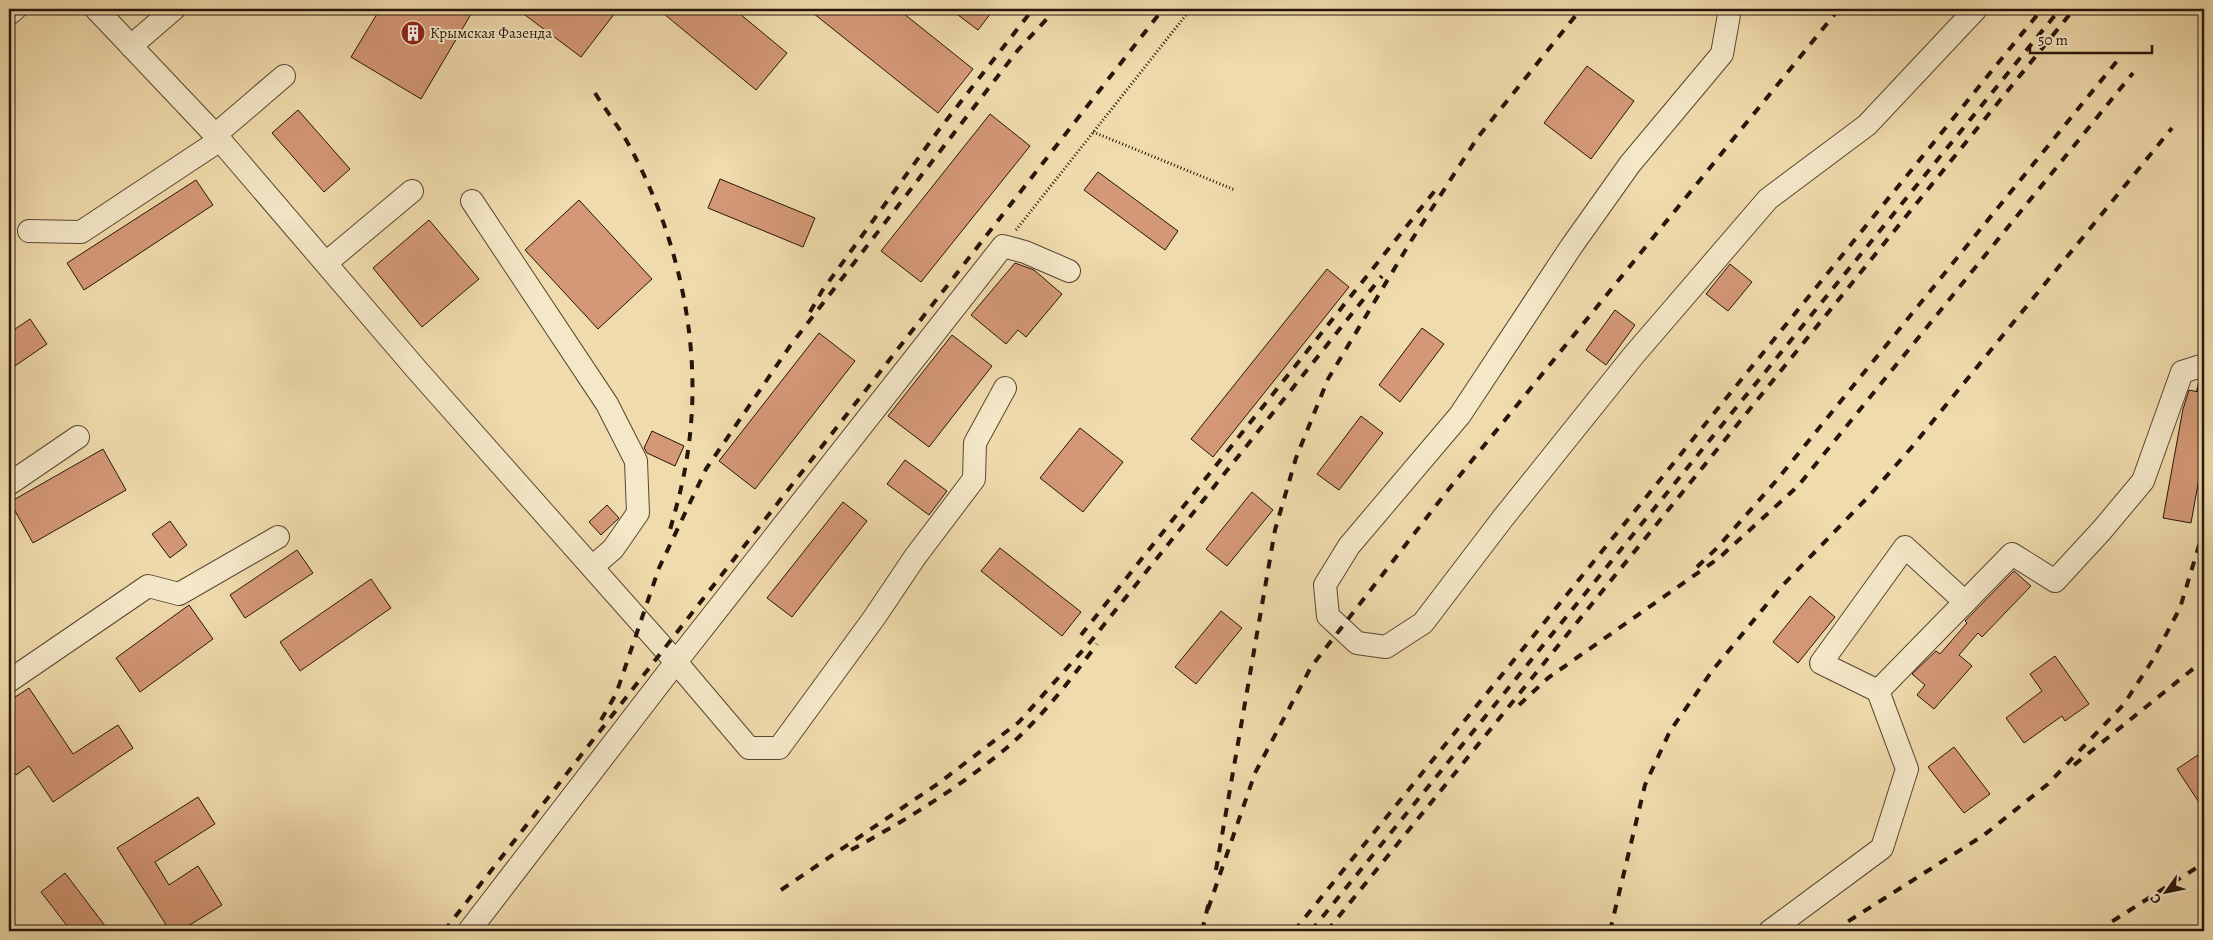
<svg xmlns="http://www.w3.org/2000/svg" width="2213" height="940" font-family="Alegreya,serif">
	<style>
		.building { fill: #d49876; stroke: #261509 }
		.lines { fill: none; stroke-linecap: round; stroke-linejoin: round }
		.minor-casing { stroke: #584632; stroke-width: 24 }
		.path { stroke: #261509; stroke-width: 3; stroke-dasharray: 1 2.5; stroke-linecap: butt }
		.minor { stroke: #f5e8c9; stroke-width: 22 }
		.rail { stroke: #261509; stroke-width: 4; stroke-dasharray: 9 9; stroke-linecap: butt }
		.labels { text-anchor: middle; stroke-width: 4; stroke-linejoin: round; paint-order: stroke }
		.poi-label { font-size: 15px; fill: #261509; stroke: #f5e8c9; text-anchor: start }
	</style>
	<rect width="100%" height="100%" fill="#f0dbac"/>
	<filter id="stains"><feTurbulence type="fractalNoise" baseFrequency=".004" numOctaves="4"/><feColorMatrix values="0 0 0 0 .2 0 0 0 0 .09 0 0 0 0 .02 0 0 0 .5 -.17"/></filter>
	<radialGradient id="worn" r=".72"><stop offset=".6" stop-color="#630" stop-opacity="0"/><stop offset="1" stop-color="#630" stop-opacity=".3"/></radialGradient>
	<g class="building">
		<polygon points="380,9 474,9 421,99 351,57"/>
		<polygon points="517,9 618,9 581,57"/>
		<polygon points="658,9 734,9 787,53 756,90"/>
		<polygon points="808,9 898,9 973,69 938,113"/>
		<polygon points="950,9 994,9 978,30"/>
		<polygon points="1587,66 1634,101 1591,159 1544,123"/>
		<polygon points="298,110 350,169 324,192 272,133"/>
		<polygon points="990,114 1030,146 921,282 881,251"/>
		<polygon points="1098,172 1178,231 1165,250 1084,190"/>
		<polygon points="720,179 815,218 803,247 708,208"/>
		<polygon points="196,180 213,205 84,290 67,263"/>
		<polygon points="579,200 652,279 598,329 525,250"/>
		<polygon points="429,220 479,279 422,327 373,268"/>
		<polygon points="1015,263 1034,270 1062,294 1026,337 1018,330 1006,344 971,315"/>
		<polygon points="1730,264 1752,282 1728,311 1706,294"/>
		<polygon points="1327,269 1349,287 1213,457 1191,439"/>
		<polygon points="1615,310 1635,325 1606,365 1586,350"/>
		<polygon points="30,319 47,344 9,370 9,333"/>
		<polygon points="1422,328 1444,344 1400,402 1379,385"/>
		<polygon points="819,333 855,361 755,489 719,461"/>
		<polygon points="952,335 992,366 929,447 888,416"/>
		<polygon points="2189,390 2204,393 2204,451 2191,523 2163,518 2183,409"/>
		<polygon points="1361,416 1383,433 1339,490 1317,474"/>
		<polygon points="1080,428 1123,462 1083,512 1040,478"/>
		<polygon points="652,431 684,446 675,466 647,453 644,448"/>
		<polygon points="103,449 126,490 33,543 10,502"/>
		<polygon points="905,460 947,491 929,515 887,484"/>
		<polygon points="1252,492 1273,510 1227,566 1206,549"/>
		<polygon points="843,502 867,521 792,617 767,598"/>
		<polygon points="607,505 619,518 601,535 589,522"/>
		<polygon points="170,521 187,545 170,558 152,534"/>
		<polygon points="1000,548 1081,612 1062,636 981,571"/>
		<polygon points="297,550 313,573 245,618 230,595"/>
		<polygon points="2014,571 2031,586 1982,637 1978,633 1959,655 1972,666 1934,709 1917,695 1925,685 1912,674 1936,651 1940,654 1967,623 1965,621"/>
		<polygon points="371,579 391,608 300,671 280,642"/>
		<polygon points="1810,596 1835,617 1798,663 1773,642"/>
		<polygon points="189,605 213,639 140,692 116,658"/>
		<polygon points="1221,611 1242,628 1196,684 1175,667"/>
		<polygon points="2055,656 2089,704 2065,721 2062,716 2024,743 2006,718 2042,691 2030,674"/>
		<polygon points="29,688 73,754 118,725 133,748 53,802 29,766 16,775 9,764 9,701"/>
		<polygon points="1954,747 1990,794 1964,813 1928,767"/>
		<polygon points="2204,751 2204,810 2177,769"/>
		<polygon points="198,797 215,824 155,862 169,885 198,866 222,905 180,931 170,931 117,848"/>
		<polygon points="65,873 109,931 71,931 41,892"/>
	</g>
	<g class="lines">
		<defs>
			<g id="minor">
				<polyline points="96,9 220,140 417,370 676,662 749,748 779,748 874,618 915,557 974,479 975,443 1005,388"/>
				<polyline points="1730,9 1722,54 1630,164 1571,247 1460,415 1349,546 1325,585 1328,616 1357,643 1386,647 1423,623 1503,518 1633,356 1768,199 1867,125 1976,9"/>
				<polyline points="9,14 15,9"/>
				<polyline points="131,46 174,9"/>
				<polyline points="215,135 284,76"/>
				<polyline points="472,201 607,404 636,461 638,513 613,549 592,567"/>
				<polyline points="29,231 81,232 220,140"/>
				<polyline points="326,263 412,191"/>
				<polyline points="9,484 78,437"/>
				<polyline points="9,681 148,586 179,594 278,537"/>
				<polyline points="1878,691 1821,663 1905,547 1965,602"/>
				<polyline points="469,931 676,662 1003,246 1025,252 1069,271"/>
				<polyline points="1770,931 1882,848 1907,769 1878,691 2012,554 2055,581 2102,530 2143,481 2182,372 2204,365"/>
			</g>
		</defs>
		<use href="#minor" class="minor-casing"/>
		<g class="path">
			<polyline points="1093,132 1235,190"/>
			<polyline points="1016,230 1186,15 1195,9"/>
		</g>
		<use href="#minor" class="minor"/>
		<g class="rail">
			<path d="M595,93C606,111 620,128 630,147C681,242 705,356 686,463C682,488 675,512 668,537"/>
			<polyline points="810,312 822,291 938,131 1033,9"/>
			<polyline points="2198,392 2204,366"/>
			<polyline points="1697,567 1717,548 1776,481 2117,61"/>
			<polyline points="1081,635 1437,188"/>
			<polyline points="1519,705 1548,678 1719,558 1798,486 2133,73"/>
			<polyline points="601,720 616,694 659,568 706,469 790,346 1018,50 1056,9"/>
			<polyline points="2074,765 2204,660"/>
			<path d="M851,850C905,821 963,785 1010,745C1044,715 1071,679 1097,644"/>
			<polyline points="1216,870 1275,530 1296,458 1328,379 1411,241 1478,137 1581,9"/>
			<polyline points="781,890 939,783 1019,722 1091,641 1382,276"/>
			<polyline points="1208,909 1255,773 1311,667 1448,490 1839,9"/>
			<polyline points="444,931 1163,9"/>
			<polyline points="1202,931 1209,902"/>
			<polyline points="1294,931 2042,9"/>
			<polyline points="1311,931 2060,9"/>
			<polyline points="1327,931 2074,9"/>
			<polyline points="1610,931 1645,785 1670,731 1712,671 1781,587 1870,495 1911,448 2172,128"/>
			<polyline points="1833,931 1984,835 2048,784 2124,704 2152,661 2180,608 2204,529"/>
			<polyline points="2097,931 2204,863"/>
		</g>
	</g>
	<defs>
		<symbol id="building-disc" viewBox="-11 -11 22 22"><circle r="9.5" fill="#8f2418" stroke="#f5e8c9"/><path d="M-4-6H4V6H1V3H-1V6H-4ZM-2.5-4.3h1.7v1.8h-1.7ZM.8-4.3h1.7v1.8H.8ZM-2.5-1h1.7V.8h-1.7ZM.8-1h1.7V.8H.8Z" fill="#fff"/></symbol>
	</defs>
	<g fill-rule="evenodd">
		<use href="#building-disc" x="399" y="19" width="28" height="28"/>
	</g>
	<g class="labels">
		<g class="poi-label">
			<text x="430" y="38">Крымская Фазенда</text>
		</g>
	</g>
	<rect width="2213" height="940" fill="none" stroke="#f0dbac" stroke-width="30"/>
	<rect x="10" y="10" width="2193" height="920" fill="none" stroke="#261509" stroke-width="2.5"/>
	<rect x="15" y="15" width="2183" height="910" fill="none" stroke="#261509"/>
	<g transform="translate(2166 892) rotate(237)" stroke="#f5e8c9" stroke-width="4" paint-order="stroke">
	<path d="M0-4L9 19L0 12L-9 19Z" fill="#261509"/>
	<text y="-8" font-size="14" font-weight="bold" text-anchor="middle" fill="#261509">С</text>
	</g>
	<path d="M2030 45v8h122v-8" fill="none" stroke="#261509" stroke-width="2.5"/>
	<text x="2038" y="45" font-size="15" fill="#261509" stroke="#f5e8c9" stroke-width="4" paint-order="stroke">50 m</text>
	<rect width="100%" height="100%" filter="url(#stains)"/>
	<rect width="100%" height="100%" fill="url(#worn)"/>
</svg>
